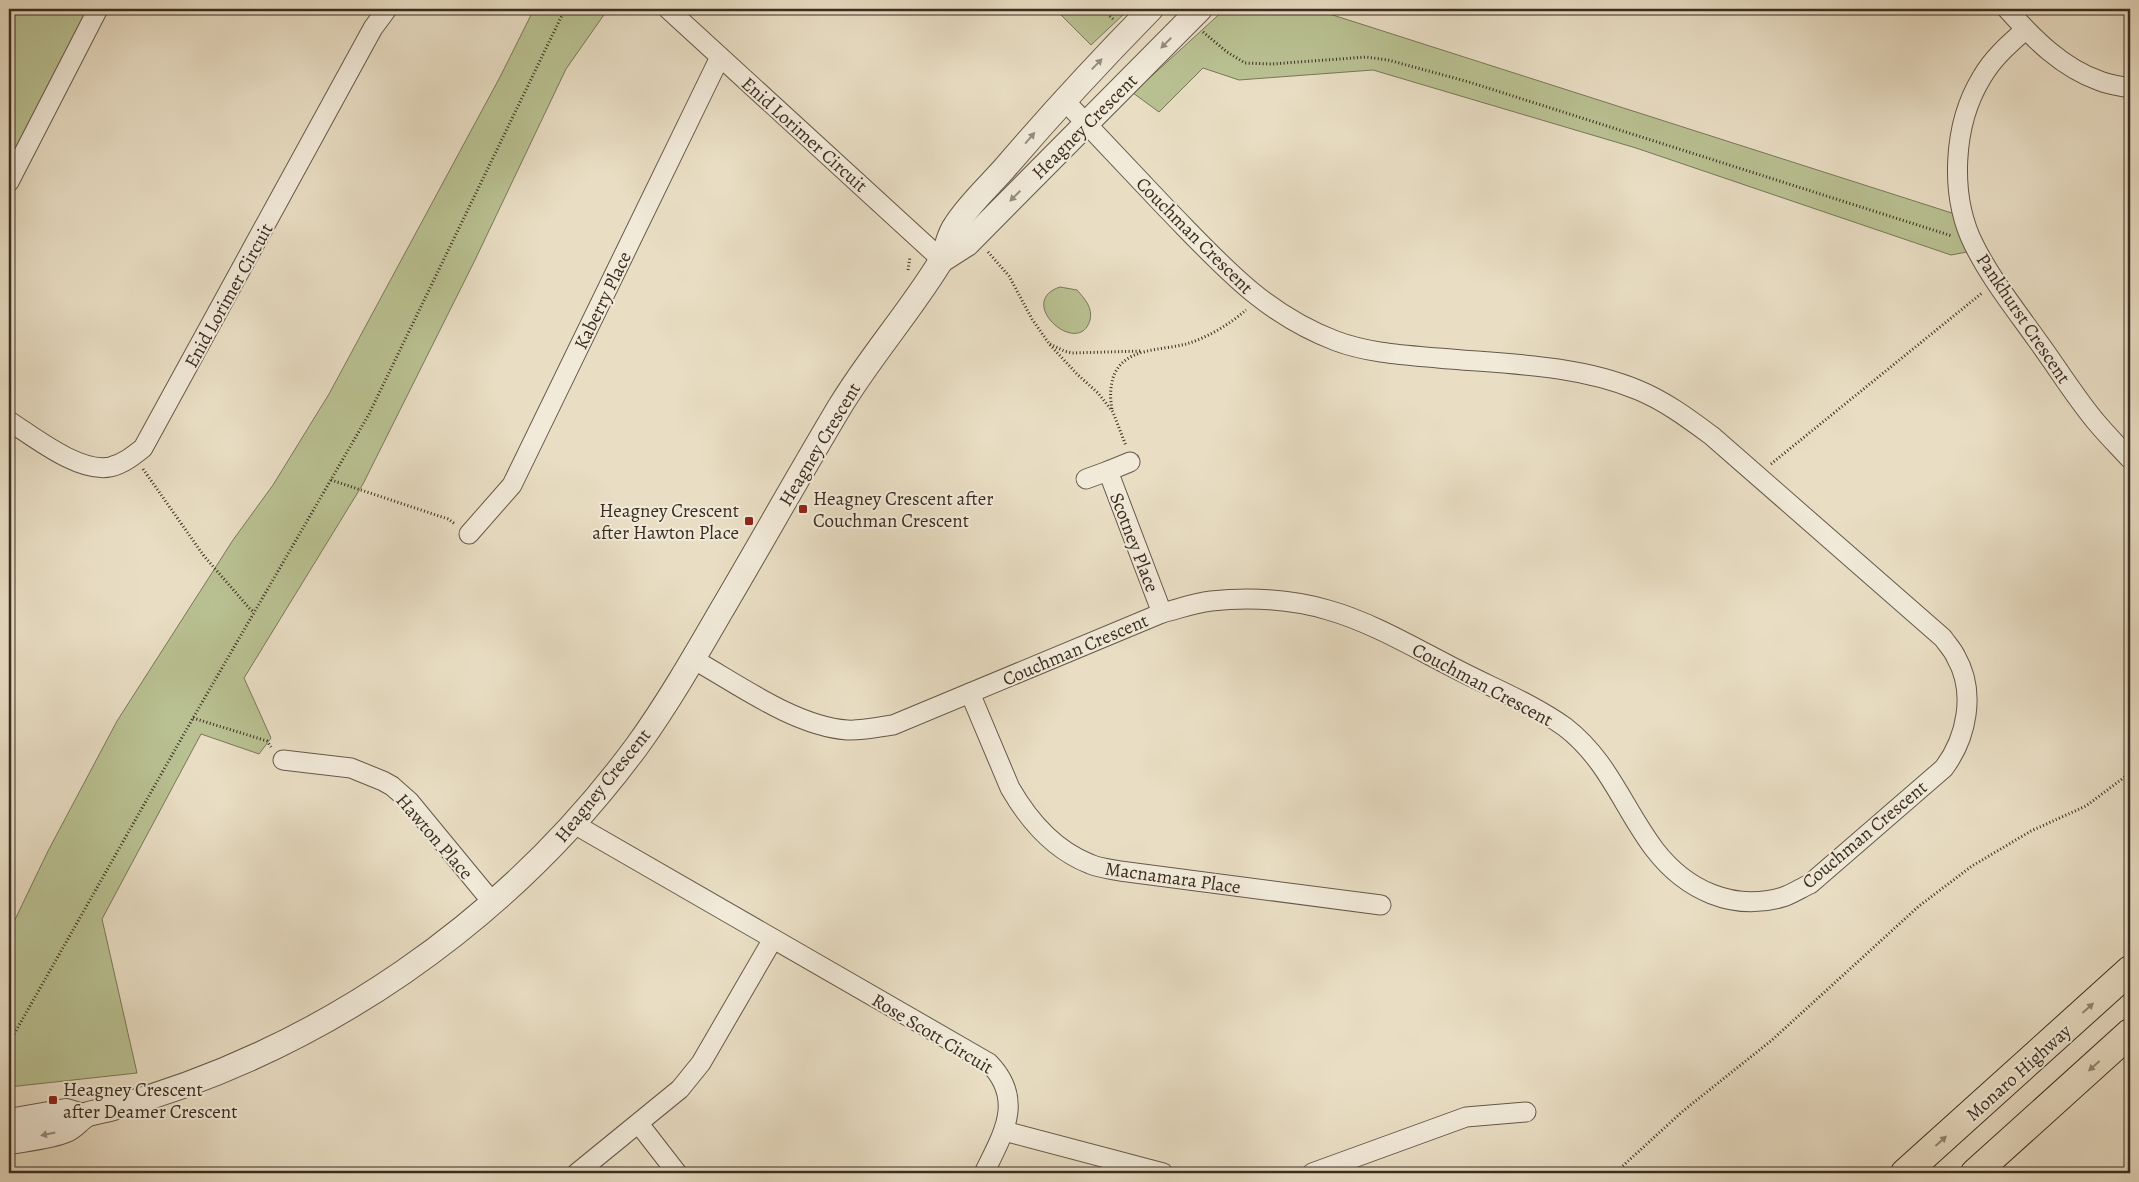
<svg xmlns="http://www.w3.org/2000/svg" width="2139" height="1182" font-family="Alegreya,serif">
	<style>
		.green { fill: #b9c192; stroke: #7a775a }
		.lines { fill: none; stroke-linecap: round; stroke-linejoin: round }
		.minor-casing { stroke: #66594a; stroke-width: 21 }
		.tertiary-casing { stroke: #66594a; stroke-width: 26 }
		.trunk-casing { stroke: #3b2d21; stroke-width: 30 }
		.path { stroke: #3b2d21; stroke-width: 3; stroke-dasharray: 1 2.5; stroke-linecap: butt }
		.minor { stroke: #f1ead9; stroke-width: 19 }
		.tertiary { stroke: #f1ead9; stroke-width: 24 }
		.trunk { stroke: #e9dec4; stroke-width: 28 }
		.oneway { fill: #968c7d }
		.oneway2 { fill: #928672 }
		.poi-dot { fill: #8f2418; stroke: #f1ead9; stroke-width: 2 }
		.labels { text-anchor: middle; stroke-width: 4; stroke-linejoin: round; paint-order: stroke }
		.street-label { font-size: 19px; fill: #3b2d21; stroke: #f1ead9 }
		.poi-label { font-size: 19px; fill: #3b2d21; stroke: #f1ead9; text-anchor: start }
	</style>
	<rect width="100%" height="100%" fill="#e9dec4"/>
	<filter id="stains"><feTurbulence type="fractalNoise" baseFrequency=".004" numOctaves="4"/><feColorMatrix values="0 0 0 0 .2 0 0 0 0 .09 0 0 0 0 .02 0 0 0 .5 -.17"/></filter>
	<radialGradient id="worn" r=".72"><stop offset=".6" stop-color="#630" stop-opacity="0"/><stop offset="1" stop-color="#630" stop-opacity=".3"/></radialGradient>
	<g class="green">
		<polygon points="9,9 98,9 9,182"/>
		<polygon points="534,9 608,9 566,69 475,260 363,484 244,678 271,738 259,754 201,734 102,919 137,1073 9,1087 9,932 48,851 117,721 233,540 273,485 329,394 500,77"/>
		<polygon points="1055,9 1123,9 1126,12 1091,45"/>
		<polygon points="1225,9 1314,9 1955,214 1967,252 1951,255 1636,148 1373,70 1239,80 1203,68 1159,112 1133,93"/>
		<path d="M1060,287L1077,290C1085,299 1093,308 1090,320C1079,359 1014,302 1060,287Z"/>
	</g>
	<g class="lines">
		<defs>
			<g id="minor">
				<polyline points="668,9 942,260"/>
				<path d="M2007,9C2033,38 2062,68 2100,81C2110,85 2120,86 2130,88"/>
				<path d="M2025,30C2009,44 1993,58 1982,77C1953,124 1949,195 1974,245C1991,279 2015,309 2037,340C2057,367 2075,397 2097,423C2107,435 2119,447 2130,459"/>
				<polyline points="9,182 98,9"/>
				<path d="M9,421C34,437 79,473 110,467C123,464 133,456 143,448L373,28L387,9"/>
				<polyline points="1130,462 1108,471 1162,613"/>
				<polyline points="1086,479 1108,471"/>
				<polyline points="469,534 512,485 720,57"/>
				<path d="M693,659C739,685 795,726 847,730C862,731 878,727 893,725L1162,613C1178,609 1194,603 1211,601C1250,597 1290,599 1328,610C1374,623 1418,650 1460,671C1495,689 1533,704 1565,727C1609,761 1623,808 1655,850C1686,890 1733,912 1783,897C1792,894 1801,888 1810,884L1944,768C1967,737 1976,692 1956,657C1953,650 1947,644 1943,638L1712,436C1689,419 1665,401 1638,390C1576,364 1504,364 1438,358C1404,355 1368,353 1336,341C1262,313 1220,263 1166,208C1132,172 1098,136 1063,99"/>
				<path d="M970,693L1010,788C1029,821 1054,850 1090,864C1099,868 1110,869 1120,871L1381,905"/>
				<polyline points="283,760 351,768 383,781 392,786 409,801 493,903"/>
				<path d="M574,824L989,1063C1025,1100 1003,1134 984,1173"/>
				<polyline points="639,1124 677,1173"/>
				<polyline points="1004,1131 1163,1173"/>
				<polyline points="577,1173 680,1089 701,1063 773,939"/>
				<polyline points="1312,1173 1466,1117 1526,1112"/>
			</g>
			<g id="tertiary">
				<polyline points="942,260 967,244 1200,9"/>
				<polyline points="9,1121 66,1111 83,1116"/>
				<path d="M9,1142C26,1139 51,1137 66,1130C74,1127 79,1119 86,1115C93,1112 103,1111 110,1109C321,1051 507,922 637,746C668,703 695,656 721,611C761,543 799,475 839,408C869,358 908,314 939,264C947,252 947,237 955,226C968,205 988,187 1004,169C1051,114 1100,61 1151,9"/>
			</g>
			<g id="trunk">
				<polyline points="1905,1173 2130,970"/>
				<polyline points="1975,1173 2130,1033"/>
			</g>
		</defs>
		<use href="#minor" class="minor-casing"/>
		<use href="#tertiary" class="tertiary-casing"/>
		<use href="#trunk" class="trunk-casing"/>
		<g class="path">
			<polyline points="1102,9 1113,19"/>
			<polyline points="1203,32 1227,52 1245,63 1272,64 1366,57 1388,60 1469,82 1952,236"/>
			<polyline points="988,252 1009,276 1032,319 1050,345 1077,374 1098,393 1113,412 1126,446"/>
			<polyline points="908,270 910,257"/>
			<polyline points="1050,344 1064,351 1072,353 1142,351"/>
			<path d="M1112,409C1110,398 1110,388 1113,378C1123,347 1160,351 1186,344C1207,338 1230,324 1246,310"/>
			<polyline points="1771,464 1982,293"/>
			<polyline points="143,469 204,556 250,609 254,612"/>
			<polyline points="331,480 448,519 455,524"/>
			<polyline points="193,718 267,741 271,747"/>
			<polyline points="9,1043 193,718 369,414 565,9"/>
			<polyline points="1615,1173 1683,1111 1772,1040 1919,906 1972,866 2031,831 2086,806 2130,773"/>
		</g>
		<use href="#minor" class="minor"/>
		<use href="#tertiary" class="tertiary"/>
		<use href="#trunk" class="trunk"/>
	</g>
	<defs><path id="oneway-solid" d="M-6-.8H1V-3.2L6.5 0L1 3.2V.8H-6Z" transform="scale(1.25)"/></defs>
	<g class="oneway">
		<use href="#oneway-solid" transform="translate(1166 43) rotate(135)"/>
		<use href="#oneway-solid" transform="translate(1097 64) rotate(-46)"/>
		<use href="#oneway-solid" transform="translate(1030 138) rotate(-49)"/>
		<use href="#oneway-solid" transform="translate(1015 196) rotate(135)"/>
		<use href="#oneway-solid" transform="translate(48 1134) rotate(168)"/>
	</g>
	<g class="oneway2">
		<use href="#oneway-solid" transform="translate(2088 1008) rotate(-42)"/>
		<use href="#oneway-solid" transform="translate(2094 1066) rotate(138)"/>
		<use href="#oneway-solid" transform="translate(1941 1141) rotate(-42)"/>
	</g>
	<g class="poi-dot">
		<rect x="798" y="504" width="10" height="10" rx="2.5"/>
		<rect x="744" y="516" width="10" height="10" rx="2.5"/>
		<rect x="48" y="1095" width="10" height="10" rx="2.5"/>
	</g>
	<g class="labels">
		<g class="street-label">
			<text transform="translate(1084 126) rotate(-45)" y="7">Heagney Crescent</text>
			<text transform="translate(805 134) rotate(42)" y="7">Enid Lorimer Circuit</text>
			<text transform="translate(1195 235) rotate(45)" y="7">Couchman Crescent</text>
			<text transform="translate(228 295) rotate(-61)" y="7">Enid Lorimer Circuit</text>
			<text transform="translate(602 300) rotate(-64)" y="7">Kaberry Place</text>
			<text transform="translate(2024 318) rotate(56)" y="7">Pankhurst Crescent</text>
			<text transform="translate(819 444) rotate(-59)" y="7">Heagney Crescent</text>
			<text transform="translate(1135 542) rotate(69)" y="7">Scotney Place</text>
			<text transform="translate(1075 649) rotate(-23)" y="7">Couchman Crescent</text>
			<text transform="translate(1483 684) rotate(28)" y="7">Couchman Crescent</text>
			<text transform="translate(602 785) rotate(-51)" y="7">Heagney Crescent</text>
			<text transform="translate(1864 834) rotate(-40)" y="7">Couchman Crescent</text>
			<text transform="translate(435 836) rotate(49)" y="7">Hawton Place</text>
			<text transform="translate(1173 877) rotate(8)" y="7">Macnamara Place</text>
			<text transform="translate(933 1033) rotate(31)" y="7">Rose Scott Circuit</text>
			<text transform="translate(2018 1072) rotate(-42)" y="7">Monaro Highway</text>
		</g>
		<g class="poi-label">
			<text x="813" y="505">Heagney Crescent after<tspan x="813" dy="22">Couchman Crescent</tspan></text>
			<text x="739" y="517" text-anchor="end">Heagney Crescent<tspan x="739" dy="22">after Hawton Place</tspan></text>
			<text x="63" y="1096">Heagney Crescent<tspan x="63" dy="22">after Deamer Crescent</tspan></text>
		</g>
	</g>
	<rect width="2139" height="1182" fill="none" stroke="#e9dec4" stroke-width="30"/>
	<rect x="10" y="10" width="2119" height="1162" fill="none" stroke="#3b2d21" stroke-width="2.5"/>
	<rect x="15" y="15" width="2109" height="1152" fill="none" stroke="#3b2d21"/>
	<rect width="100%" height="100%" filter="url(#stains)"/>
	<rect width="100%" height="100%" fill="url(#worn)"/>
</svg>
